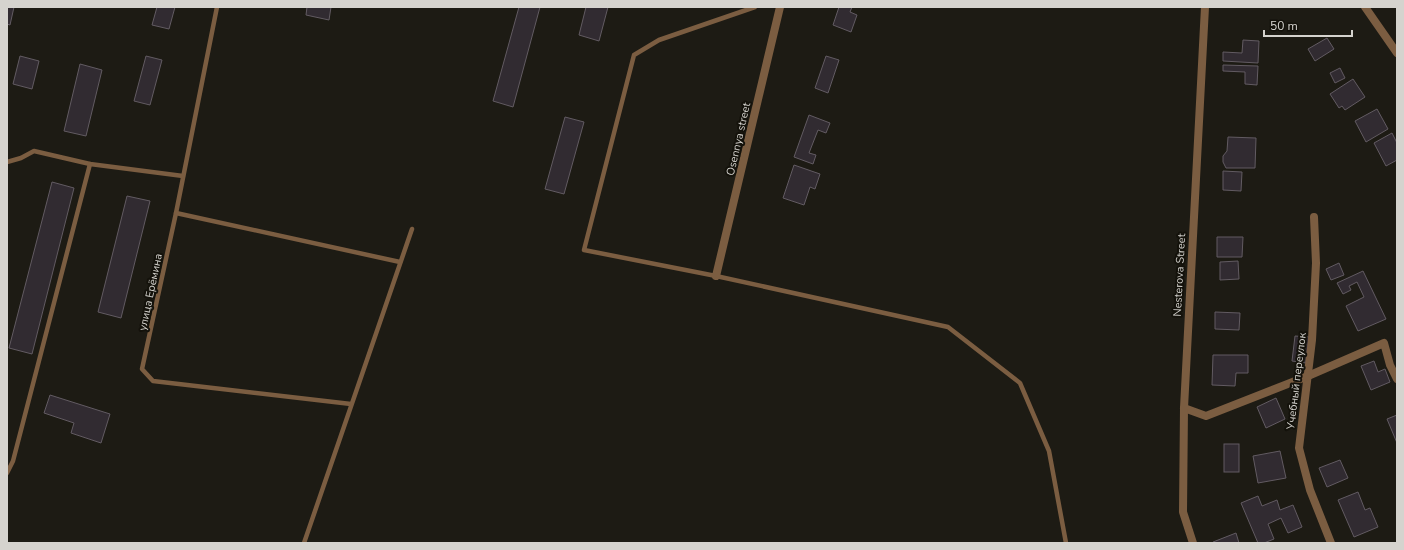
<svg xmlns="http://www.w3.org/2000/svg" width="1404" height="550" font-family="'Nunito Sans',sans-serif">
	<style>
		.building { fill: #312b31; stroke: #625b62 }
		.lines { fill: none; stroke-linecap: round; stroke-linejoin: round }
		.service { stroke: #7b5d41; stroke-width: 4.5 }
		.minor { stroke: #7b5d41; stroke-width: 8 }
		.tertiary { stroke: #7b5d41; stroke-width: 8 }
		.labels { text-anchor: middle; stroke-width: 4; stroke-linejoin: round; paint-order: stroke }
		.street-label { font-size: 11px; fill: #d5d3ce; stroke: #14120b }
	</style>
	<rect width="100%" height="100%" fill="#1d1b14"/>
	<g class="building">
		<polygon points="7,7 14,7 10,25 7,24"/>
		<polygon points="157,7 175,7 169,29 152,25"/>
		<polygon points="307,7 331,7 329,20 306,15"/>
		<polygon points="519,7 540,7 513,107 493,101"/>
		<polygon points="586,7 608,7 599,41 579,35"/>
		<polygon points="839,7 852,7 850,12 857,15 851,32 833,25"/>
		<polygon points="1327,38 1334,49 1315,61 1308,49"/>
		<polygon points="1243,40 1259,41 1258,63 1223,61 1223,52 1242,53"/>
		<polygon points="20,56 39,61 32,89 13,84"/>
		<polygon points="146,56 162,60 150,105 134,101"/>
		<polygon points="826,56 839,60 828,93 815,88"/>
		<polygon points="80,64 102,70 86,136 64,131"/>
		<polygon points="1223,65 1258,66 1257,85 1245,84 1245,72 1223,71"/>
		<polygon points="1340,68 1345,78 1335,83 1330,73"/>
		<polygon points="1353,79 1365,97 1345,110 1342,106 1339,108 1330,94"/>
		<polygon points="1377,109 1388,129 1366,142 1355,121"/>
		<polygon points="809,115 830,123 826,133 818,130 809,153 816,155 813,164 794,157"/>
		<polygon points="565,117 584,122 564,194 545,189"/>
		<polygon points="1392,133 1397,143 1397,160 1386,166 1374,143"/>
		<polygon points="1228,137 1256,138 1255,168 1226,168 1223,162 1223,156 1227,151"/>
		<polygon points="794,165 820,174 815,189 810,187 804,205 783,198"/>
		<polygon points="1223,171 1242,172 1241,191 1223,190"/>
		<polygon points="52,182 74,188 32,354 9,348"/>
		<polygon points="127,196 150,201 121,318 98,312"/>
		<polygon points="1217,237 1243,237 1242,257 1217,257"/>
		<polygon points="1238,261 1239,279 1220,280 1220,262"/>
		<polygon points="1339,263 1344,275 1331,280 1326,269"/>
		<polygon points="1363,271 1386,319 1358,331 1346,306 1364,297 1357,282 1349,286 1351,290 1343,294 1337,283"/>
		<polygon points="1215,312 1240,313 1239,330 1215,329"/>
		<polygon points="1295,336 1309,337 1306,363 1292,361"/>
		<polygon points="1213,355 1248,355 1248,373 1236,373 1235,386 1212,385"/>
		<polygon points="1374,361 1378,372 1385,369 1390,382 1371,390 1361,366"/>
		<polygon points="50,395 110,414 101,443 71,433 74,423 44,413"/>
		<polygon points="1276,398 1285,419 1266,428 1257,407"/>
		<polygon points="1397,415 1397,443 1387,419"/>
		<rect x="1224" y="444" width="15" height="28"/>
		<polygon points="1280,451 1286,478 1258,483 1253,456"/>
		<polygon points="1340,460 1348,478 1327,487 1319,468"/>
		<polygon points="1358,492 1365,510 1370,508 1378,527 1354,537 1338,500"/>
		<polygon points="1258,496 1262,506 1277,500 1280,510 1293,505 1302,527 1288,533 1281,518 1268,524 1274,539 1264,543 1258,543 1241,503"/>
		<polygon points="1236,533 1239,543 1213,543 1213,542"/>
	</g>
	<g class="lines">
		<g class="service">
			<polyline points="217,7 176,213 142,369 153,381 351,404"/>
			<polyline points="755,7 659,40 634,55 584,250 716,276 948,327 1020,383 1049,451 1066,543"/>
			<polyline points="7,162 21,158 34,151 90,164 183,176"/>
			<polyline points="176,213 400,262"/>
			<polyline points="7,473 13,461 90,164"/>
			<polyline points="304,543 412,229"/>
		</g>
		<g class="minor">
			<polyline points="1314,217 1316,263 1312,340 1299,448 1310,490 1331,543"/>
			<polyline points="716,276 780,7"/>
			<polyline points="1184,408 1206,416 1308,376 1384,343 1390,365 1397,379"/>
			<polyline points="1193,543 1183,512 1184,408 1205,7"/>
		</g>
		<polyline class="tertiary" points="1365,7 1397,53"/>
	</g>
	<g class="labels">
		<g class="street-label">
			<text transform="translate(738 139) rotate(-77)" y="4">Osennya street</text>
			<text transform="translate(1179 275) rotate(-87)" y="4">Nesterova Street</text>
			<text transform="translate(150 292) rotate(-78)" y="4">улица Ерёмина</text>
			<text transform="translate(1296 381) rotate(-83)" y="4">Учебный переулок</text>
		</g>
	</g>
	<rect width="1404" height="550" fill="none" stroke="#d5d3ce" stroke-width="16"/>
	<path d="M1264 30v6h88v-6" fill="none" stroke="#d5d3ce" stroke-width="2"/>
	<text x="1270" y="30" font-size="12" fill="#d5d3ce" stroke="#14120b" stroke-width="3" paint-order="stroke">50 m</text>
</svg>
